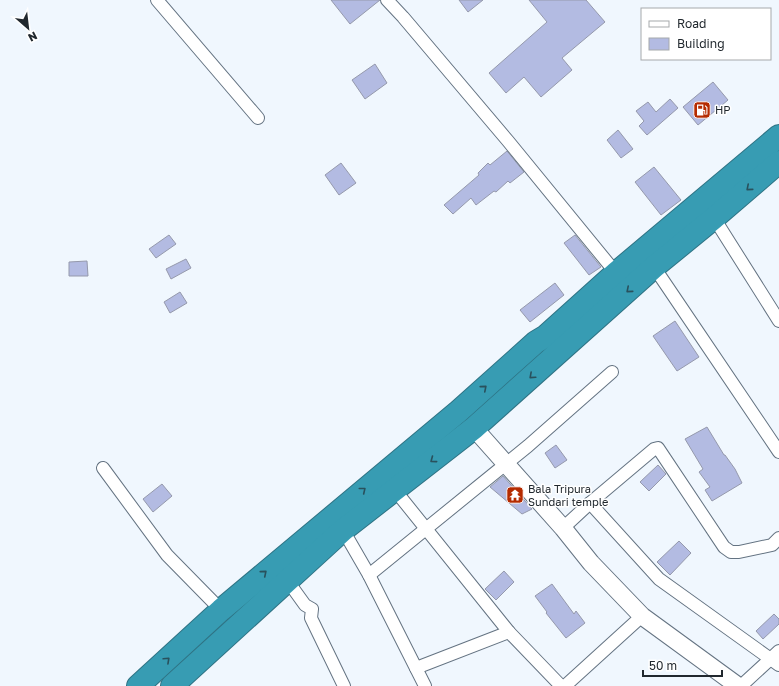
<svg xmlns="http://www.w3.org/2000/svg" width="779" height="686" font-family="'Golos Text',sans-serif">
	<style>
		.building { fill: #b3bbe2; stroke: #9599ac }
		.lines { fill: none; stroke-linecap: round; stroke-linejoin: round }
		.street-casing { stroke: #647382; stroke-width: 14 }
		.secondary-casing { stroke: #647382; stroke-width: 19 }
		.highway-casing { stroke: #2f7384; stroke-width: 24 }
		.street { stroke: #fff; stroke-width: 12 }
		.secondary { stroke: #fff; stroke-width: 17 }
		.highway { stroke: #379cb3; stroke-width: 22 }
		.oneway { stroke: #29515d }
		.labels { text-anchor: middle; stroke-width: 3; stroke-linejoin: round; paint-order: stroke }
		.poi-label { font-size: 11px; fill: #21282e; stroke: #fff; text-anchor: start }
	</style>
	<rect width="100%" height="100%" fill="#f0f7fe"/>
	<g class="building">
		<polygon points="331,0 380,0 350,24"/>
		<polygon points="459,0 483,0 468,12"/>
		<polygon points="529,0 586,0 605,22 562,58 572,70 541,97 524,77 506,93 489,73 547,22"/>
		<polygon points="375,64 387,83 365,99 352,80"/>
		<polygon points="713,82 728,100 698,125 683,107"/>
		<polygon points="670,99 678,108 647,135 639,126 644,121 636,111 648,102 656,112"/>
		<polygon points="618,130 633,149 621,158 607,140"/>
		<polygon points="507,151 524,172 510,183 508,181 496,192 494,191 476,205 471,198 453,214 444,205 479,175 478,173 488,163 490,165"/>
		<polygon points="341,163 356,183 339,195 325,175"/>
		<polygon points="654,167 681,200 661,215 635,182"/>
		<polygon points="169,235 176,244 156,258 149,249"/>
		<polygon points="575,235 601,267 589,275 564,243"/>
		<polygon points="186,259 191,268 171,279 166,269"/>
		<polygon points="87,261 88,276 69,276 69,262"/>
		<polygon points="555,283 564,295 530,322 520,310"/>
		<polygon points="180,292 187,303 170,313 164,302"/>
		<polygon points="675,321 699,357 677,371 653,336"/>
		<polygon points="707,427 724,455 725,455 735,469 742,483 712,501 705,490 710,487 699,472 703,469 685,439"/>
		<polygon points="556,445 567,460 555,468 545,453"/>
		<polygon points="658,465 666,474 649,491 640,482"/>
		<polygon points="503,476 532,509 522,514 490,487"/>
		<polygon points="162,484 172,496 153,512 143,499"/>
		<polygon points="679,541 691,553 670,575 657,562"/>
		<polygon points="504,571 514,582 496,600 485,589"/>
		<polygon points="552,584 574,614 576,611 585,623 566,638 546,613 547,612 535,596"/>
		<polygon points="774,614 779,619 779,624 763,639 756,631"/>
	</g>
	<g class="lines">
		<defs>
			<g id="street">
				<polyline points="157,0 258,118"/>
				<polyline points="387,0 403,17 508,141 616,273"/>
				<polyline points="714,218 779,321"/>
				<polyline points="654,267 779,452"/>
				<polyline points="103,468 167,555 221,610"/>
				<polyline points="394,489 509,632 561,686"/>
				<polyline points="590,503 659,579 779,665"/>
				<polyline points="563,528 590,503 654,449 658,448 724,547 731,552 739,552 772,545 779,538"/>
				<polyline points="343,530 369,575 425,686"/>
				<polyline points="369,575 528,446 612,372"/>
				<polyline points="287,580 305,605 312,609 311,618 344,686"/>
				<polyline points="416,668 509,632"/>
				<polyline points="565,686 642,616"/>
				<polyline points="741,686 779,651"/>
			</g>
			<polyline id="secondary" points="474,428 563,528 591,563 642,616 738,686"/>
			<g id="highway">
				<polyline points="138,686 221,610 459,411 536,342 546,336 616,273 779,136"/>
				<polyline points="172,686 343,530 474,428 654,267 714,218 779,162"/>
			</g>
		</defs>
		<use href="#street" class="street-casing"/>
		<use href="#secondary" class="secondary-casing"/>
		<use href="#highway" class="highway-casing"/>
		<use href="#street" class="street"/>
		<use href="#secondary" class="secondary"/>
		<use href="#highway" class="highway"/>
	</g>
	<defs><path id="oneway-chevron" d="M-2-3.5L2.5 0L-2 3.5" fill="none" stroke-width="1.6" stroke-linecap="round" stroke-linejoin="round"/></defs>
	<g class="oneway">
		<use href="#oneway-chevron" transform="translate(749 188) rotate(139)"/>
		<use href="#oneway-chevron" transform="translate(629 290) rotate(139)"/>
		<use href="#oneway-chevron" transform="translate(532 376) rotate(138)"/>
		<use href="#oneway-chevron" transform="translate(484 388) rotate(-41)"/>
		<use href="#oneway-chevron" transform="translate(433 460) rotate(143)"/>
		<use href="#oneway-chevron" transform="translate(363 490) rotate(-39)"/>
		<use href="#oneway-chevron" transform="translate(264 573) rotate(-40)"/>
		<use href="#oneway-chevron" transform="translate(167 660) rotate(-43)"/>
	</g>
	<defs>
		<symbol id="fuel-square" viewBox="-11 -11 22 22"><rect x="-9" y="-9" width="18" height="18" rx="4" fill="#b52b00" stroke="#fff"/><path d="M-5.5-6h7V0h2V4h1.3V-2.5L3-4.5l.8-.8L6-3V5H2.5V1h-1V6h-7ZM-4.2-4.7v3.2H.2V-4.7Z" fill="#fff"/></symbol>
		<symbol id="temple-square" viewBox="-11 -11 22 22"><rect x="-9" y="-9" width="18" height="18" rx="4" fill="#b52b00" stroke="#fff"/><path d="M0-6L5-2H3V0L6.5 2.5H4V6H1.5V3h-3V6H-4V2.5H-6.5L-3 0V-2H-5Z" fill="#fff"/></symbol>
	</defs>
	<g fill-rule="evenodd">
		<use href="#fuel-square" x="692" y="100" width="20" height="20"/>
		<use href="#temple-square" x="505" y="485" width="20" height="20"/>
	</g>
	<g class="labels">
		<g class="poi-label">
			<text x="715" y="114">HP</text>
			<text x="528" y="493">Bala Tripura<tspan x="528" dy="13">Sundari temple</tspan></text>
		</g>
	</g>
	<rect x="641" y="8" width="130" height="52" fill="#ffffff" stroke="#a6a9ab"/>
	<rect x="649" y="21" width="20" height="6" fill="#ffffff" stroke="#a6a9ab"/>
	<text x="677" y="28" font-size="12" fill="#21282e">Road</text>
	<rect x="649" y="38" width="20" height="12" fill="#b3bbe2" stroke="#a6a9ab"/>
	<text x="677" y="48" font-size="12" fill="#21282e">Building</text>
	<g transform="translate(28 28) rotate(152)" stroke="#ffffff" stroke-width="3" paint-order="stroke">
	<path d="M0-3L7 15L0 10L-7 15Z" fill="#21282e"/>
	<text y="-6" font-size="11" font-weight="bold" text-anchor="middle" fill="#21282e">N</text>
	</g>
	<path d="M643 670v6h79v-6" fill="none" stroke="#21282e" stroke-width="2"/>
	<text x="649" y="670" font-size="12" fill="#21282e" stroke="#ffffff" stroke-width="3" paint-order="stroke">50 m</text>
</svg>
